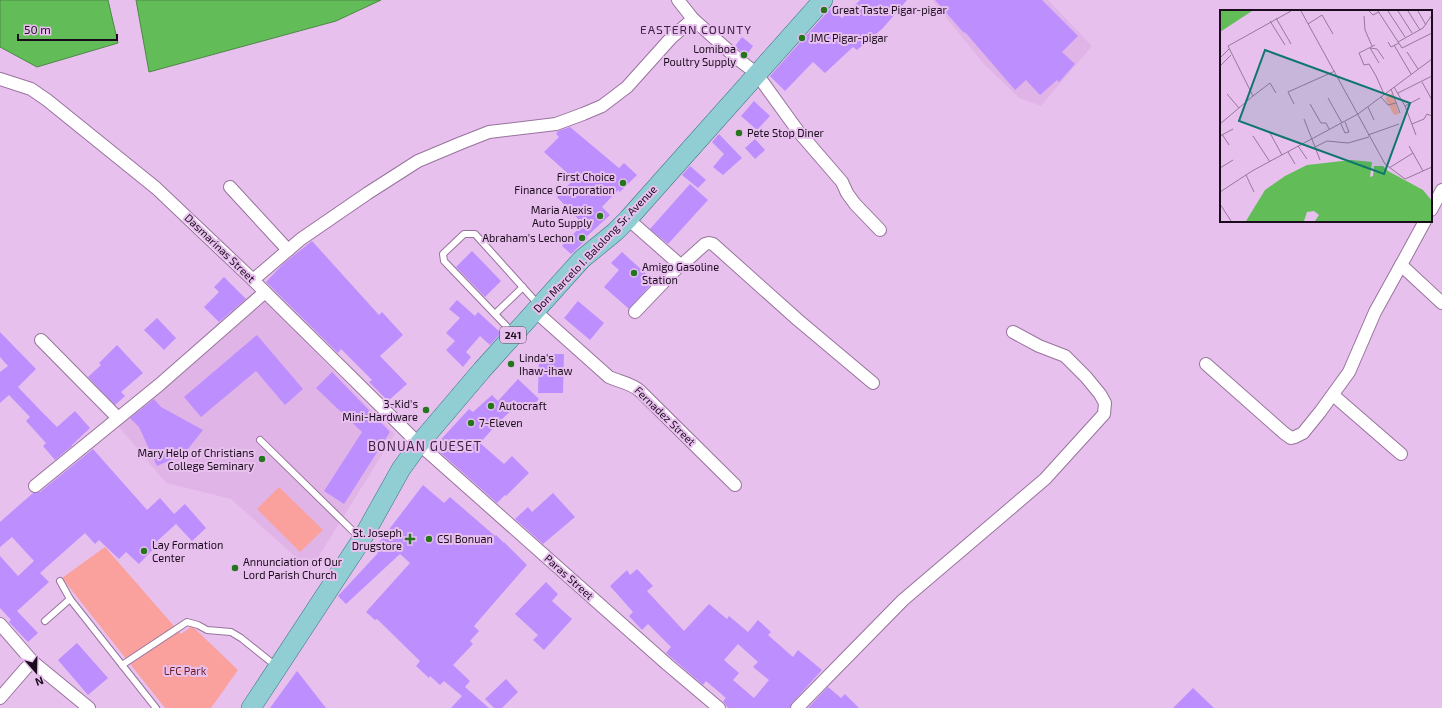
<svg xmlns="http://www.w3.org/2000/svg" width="1442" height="708" font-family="'Exo 2',sans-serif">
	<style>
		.built { fill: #e1b4e7 }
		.green { fill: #faa19e }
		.water { fill: #62bd58; stroke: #4c8846 }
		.building { fill: #bd8efe; fill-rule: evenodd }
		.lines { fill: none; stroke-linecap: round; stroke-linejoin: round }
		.service-casing { stroke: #98739d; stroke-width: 8 }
		.minor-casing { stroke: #98739d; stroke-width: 14 }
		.primary-casing { stroke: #37757f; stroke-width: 20 }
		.service { stroke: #fff; stroke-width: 6 }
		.minor { stroke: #fff; stroke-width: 12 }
		.primary { stroke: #90ced3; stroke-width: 19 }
		.poi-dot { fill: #25751d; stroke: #e8c0ee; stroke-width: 1.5 }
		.labels { text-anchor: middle; stroke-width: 4; stroke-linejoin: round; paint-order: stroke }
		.shield { fill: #e8c0ee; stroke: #58425b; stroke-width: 1 }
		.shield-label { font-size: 10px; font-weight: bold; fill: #1a0c1c }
		.poi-label { font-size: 11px; fill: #1a0c1c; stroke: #e8c0ee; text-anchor: start }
		.street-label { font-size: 11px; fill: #1a0c1c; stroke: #e8c0ee }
		.park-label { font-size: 11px; fill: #6d1a1f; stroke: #e8c0ee }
		.neighbourhood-label { font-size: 12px; letter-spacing: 1px; fill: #3f1f44; stroke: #e8c0ee }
		.quarter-label { font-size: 13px; letter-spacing: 1px; fill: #3f1f44; stroke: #e8c0ee }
		.inset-road { fill: none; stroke: #96789a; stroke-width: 1 }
		.view { fill: #0f766e; fill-opacity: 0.15; stroke: #0f766e; stroke-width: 2 }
		.inset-edge { fill: none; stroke: #1a0c1c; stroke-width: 2 }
	</style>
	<rect width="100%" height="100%" fill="#e8c0ee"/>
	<g class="built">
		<polygon points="932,0 1048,0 1092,46 1041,106 1019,98 983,63"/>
		<polygon points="264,300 395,434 310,570 231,499 166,483 118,426"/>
	</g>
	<g class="green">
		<polygon points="279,487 323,530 300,552 257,509"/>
		<polygon points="105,547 181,634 192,626 238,670 211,708 165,708 62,578"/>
	</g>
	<g class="water">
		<polygon points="0,0 108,0 118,43 37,67 0,47"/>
		<polygon points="136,0 381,0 336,21 149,72"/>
	</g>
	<g class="building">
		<polygon points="860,0 907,0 883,28 857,50 853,47 825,73 813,62 785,91 770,76 831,8 842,18"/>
		<polygon points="935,0 1042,0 1078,36 1062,52 1075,64 1059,82 1057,80 1040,95 1026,80 1015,90 965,32 964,33"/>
		<polygon points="742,37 753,46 746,56 735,46"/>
		<polygon points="754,101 770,116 757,130 741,116"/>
		<polygon points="570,127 619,168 624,163 637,175 620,192 618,190 602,207 610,215 586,237 588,238 571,254 562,246 583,224 557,197 574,179 544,152 559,137 556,134 558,131"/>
		<polygon points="719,134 742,158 723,175 713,167 724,154 712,142"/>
		<polygon points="755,139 765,150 755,159 745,148"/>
		<polygon points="690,166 706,180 698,188 682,175"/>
		<polygon points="690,184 708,200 668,244 650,229"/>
		<polygon points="312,241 379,315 382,312 403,335 380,356 407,384 388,401 369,382 372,380 341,349 338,353 266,282 283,264"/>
		<polygon points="472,251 501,281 485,297 456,267"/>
		<polygon points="622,252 654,281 629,309 604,287 619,270 611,263"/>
		<polygon points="224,277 246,299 219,322 204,307 219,292 214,287"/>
		<polygon points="457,300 475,316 478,312 501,333 490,345 480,336 466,352 471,357 463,367 446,350 455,341 446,333 460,318 449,309"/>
		<polygon points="578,301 604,323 590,340 564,318"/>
		<polygon points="157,318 176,338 164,350 144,330"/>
		<polygon points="0,332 36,369 18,387 39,409 57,427 75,411 90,428 72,445 72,446 55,460 43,446 46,443 26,421 30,417 9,395 0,403 0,372 8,366 0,357"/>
		<polygon points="257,335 303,389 285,405 256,371 201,417 184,397"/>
		<polygon points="117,345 143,373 121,392 125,396 115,405 88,377 101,365 99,363"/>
		<polygon points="539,354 564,354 563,393 538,393"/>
		<polygon points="332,372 390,432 344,504 324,491 362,432 316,388"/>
		<polygon points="518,379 539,399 529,410 520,402 496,425 480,443 504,464 512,456 529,473 506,496 505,495 497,503 434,447 469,409 473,412 492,395 498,401"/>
		<polygon points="154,399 161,407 203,430 184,454 157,466 139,427 130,418"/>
		<polygon points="93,449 147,510 160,498 174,514 185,504 206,528 192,541 176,524 155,543 157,545 139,564 126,552 119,559 99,540 95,544 85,533 40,573 49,582 17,611 38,633 28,642 9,622 11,620 0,608 0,556 18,576 34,561 12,537 0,547 0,522 33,493 40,492"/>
		<polygon points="423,485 444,503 450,497 495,536 496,535 504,543 504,542 527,565 474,626 479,631 470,641 473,644 453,665 470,681 465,687 489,708 451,708 462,696 444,681 440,685 430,676 429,678 416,666 420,661 377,619 375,620 366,612 410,563 400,554 346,604 338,596 378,553 374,549"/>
		<polygon points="553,493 575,517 543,544 515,519 528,507 532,512"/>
		<path d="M637,569L653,586L647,591L684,631L709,604L727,619L729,616L748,632L758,620L771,632L768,635L793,657L798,650L822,670L792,703L790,708H728L723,701L726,698L706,681L703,685L666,653L671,647L648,624L642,630L629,616L633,612L610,586L627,570L630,575ZM738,644L758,662L753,667L769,680L754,698L733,680L739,673L724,660Z"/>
		<polygon points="546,582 558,594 552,601 572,619 544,650 533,640 538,635 515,614"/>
		<polygon points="77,643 108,678 88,695 58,660"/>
		<polygon points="297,671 326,708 270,708"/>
		<polygon points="506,679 518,692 502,708 494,708 485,699"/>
		<polygon points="828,687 841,698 845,694 859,708 808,708"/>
		<polygon points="1193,688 1214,708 1173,708"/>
	</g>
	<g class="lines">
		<defs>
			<g id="service">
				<polyline points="495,314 523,287"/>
				<polyline points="513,333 444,261 443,254 464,234 475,234 538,304"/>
				<polyline points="260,440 360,538"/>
				<polyline points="60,581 70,599 156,708"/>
				<polyline points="45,621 70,599"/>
				<polyline points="122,665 187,622 198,625 207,630 231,632 241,638 276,666"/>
			</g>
			<g id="minor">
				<polyline points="678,0 693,19"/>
				<polyline points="0,79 31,89 47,100 156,188 253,280 419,444 668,665 719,708"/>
				<polyline points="230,187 288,250"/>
				<polyline points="1431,210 1442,190"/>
				<polyline points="628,219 678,263 681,264 685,262 705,244 709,243 713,244 798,320 873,383"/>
				<polyline points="1425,221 1401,265 1442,303"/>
				<polyline points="253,280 301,239 368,193 418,161 461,143 489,132 556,124 583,114 602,106 627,87 671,38 693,19 739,60 756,73 798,131 842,182 847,193 855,204 880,230"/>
				<path d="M535,311L609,377C620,382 631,383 640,391L735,485"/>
				<polyline points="635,312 681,264"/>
				<polyline points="41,340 118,418"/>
				<polyline points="1206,364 1284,433 1291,438 1295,437 1303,433 1320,412 1349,372 1375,312 1401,265"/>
				<polyline points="1333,395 1401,454"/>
				<polyline points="35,486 159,385 265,292"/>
				<polyline points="0,624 33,662 89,708"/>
				<polyline points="0,698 26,668 33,662"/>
				<polyline points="797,708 903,600 1045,479 1104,414 1105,403 1100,394 1086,377 1065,356 1039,346 1013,332"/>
			</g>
			<polyline id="primary" points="251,708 362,539 401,469 419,444 482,370 582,259 615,232 628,219 823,0"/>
		</defs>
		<use href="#service" class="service-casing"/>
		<use href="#minor" class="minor-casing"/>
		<use href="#primary" class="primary-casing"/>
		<use href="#service" class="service"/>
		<use href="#minor" class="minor"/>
		<use href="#primary" class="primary"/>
	</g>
	<g class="poi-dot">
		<circle cx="824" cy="10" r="4"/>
		<circle cx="802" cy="38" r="4"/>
		<circle cx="744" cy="55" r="4"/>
		<circle cx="739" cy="133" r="4"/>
		<circle cx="623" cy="183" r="4"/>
		<circle cx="600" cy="216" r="4"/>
		<circle cx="582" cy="238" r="4"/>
		<circle cx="634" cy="273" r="4"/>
		<circle cx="511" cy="364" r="4"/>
		<circle cx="491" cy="406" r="4"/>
		<circle cx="426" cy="410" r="4"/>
		<circle cx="471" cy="423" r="4"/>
		<circle cx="262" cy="459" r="4"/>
		<path d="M408 533h4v4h4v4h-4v4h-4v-4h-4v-4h4z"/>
		<circle cx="429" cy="539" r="4"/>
		<circle cx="144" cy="551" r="4"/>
		<circle cx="235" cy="568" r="4"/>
	</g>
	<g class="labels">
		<rect class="shield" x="500" y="327" width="26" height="16" rx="3"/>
		<g class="shield-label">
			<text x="513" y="339">241</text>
		</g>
		<g class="poi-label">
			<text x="832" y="14">Great Taste Pigar-pigar</text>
			<text x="810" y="42">JMC Pigar-pigar</text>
			<text x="736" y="53" text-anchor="end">Lomiboa<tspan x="736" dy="13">Poultry Supply</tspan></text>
			<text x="747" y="137">Pete Stop Diner</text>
			<text x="615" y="181" text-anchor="end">First Choice<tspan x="615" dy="13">Finance Corporation</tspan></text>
			<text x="592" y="214" text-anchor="end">Maria Alexis<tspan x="592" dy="13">Auto Supply</tspan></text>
			<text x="574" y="242" text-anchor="end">Abraham's Lechon</text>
			<text x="642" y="271">Amigo Gasoline<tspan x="642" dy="13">Station</tspan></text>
			<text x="519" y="362">Linda's<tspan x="519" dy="13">Ihaw-ihaw</tspan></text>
			<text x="418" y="408" text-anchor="end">3-Kid's<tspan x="418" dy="13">Mini-Hardware</tspan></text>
			<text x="499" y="410">Autocraft</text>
			<text x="479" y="427">7-Eleven</text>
			<text x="254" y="457" text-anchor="end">Mary Help of Christians<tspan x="254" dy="13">College Seminary</tspan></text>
			<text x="402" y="537" text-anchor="end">St. Joseph<tspan x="402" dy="13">Drugstore</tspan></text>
			<text x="437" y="543">CSI Bonuan</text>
			<text x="152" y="549">Lay Formation<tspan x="152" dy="13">Center</tspan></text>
			<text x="243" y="566">Annunciation of Our<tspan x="243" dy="13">Lord Parish Church</tspan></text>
		</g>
		<g class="street-label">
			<text transform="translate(220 248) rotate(44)" y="4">Dasmarinas Street</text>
			<text transform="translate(595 249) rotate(-46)" y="4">Don Marcelo I. Balolong Sr. Avenue</text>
			<text transform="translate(665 416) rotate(44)" y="4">Fernadez Street</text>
			<text transform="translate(569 577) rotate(42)" y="4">Paras Street</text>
		</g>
		<g class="park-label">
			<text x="185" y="675">LFC Park</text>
		</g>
		<g class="neighbourhood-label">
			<text x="696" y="34">EASTERN COUNTY</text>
		</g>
		<g class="quarter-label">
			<text x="425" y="451">BONUAN GUESET</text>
		</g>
	</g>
	<g transform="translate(1220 10)">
		<rect width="212" height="212" fill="#e8c0ee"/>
		<path d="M172,83L179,104L174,105L165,88Z" fill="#faa19e"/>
		<path d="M0,1H32L0,22ZM131,150L152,152L150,167L153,166L154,156H163L168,161L203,180L212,191V211H95L99,205L94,201L87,202L84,211H26L45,180L65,166L87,155Z" fill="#62bd58"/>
		<path class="inset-road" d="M81,1L165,154L185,169L212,157M149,1L153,5L159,2M158,1L182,38L212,23M168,1L185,27M178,1L192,23M188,1L200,20M198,1L206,15M144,6L145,20L152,36M56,8L71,34M50,11L65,35M88,14L102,5L113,24M168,32L171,37L179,33M178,32L203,18L212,5M155,35L139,43L144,55L149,54L156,66L164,84M174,35L191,64M150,38L157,39L164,49M150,38L159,53M187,42L198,59M0,48L9,39M0,56L11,45M202,72L212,90M174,77L185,96L196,125M171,79L180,103M178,83L212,66M7,84L19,98M33,86L50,73L56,83M161,87L168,95L176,93M108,88L122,113M74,94L68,82L115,61M90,94L101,113H106L109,119M185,96L200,88M148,97L154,110M84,109L95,137L107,131L128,133L149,127M0,114L33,86L8,36L71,1M121,114L125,123L129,122L125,112M192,114L204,109L207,104L212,106M50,123L62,145M2,124L9,135M148,125L179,114M0,126L13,119M33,126L50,152M78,136L87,149M189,136L203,161M95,137L100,150M68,142L75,154M0,158L13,150M169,158L193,143M26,165L34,182M0,182L32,161L138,104L212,49M0,194L11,211"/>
		<path class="view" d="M45,40L190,93L164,164L19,111Z"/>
		<rect width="212" height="212" class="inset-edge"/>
	</g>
	<g transform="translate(36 672) rotate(160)" stroke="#e8c0ee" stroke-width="3" paint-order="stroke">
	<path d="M0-3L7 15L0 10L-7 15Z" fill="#1a0c1c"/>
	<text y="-6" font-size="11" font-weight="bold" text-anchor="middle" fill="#1a0c1c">N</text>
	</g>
	<path d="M18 34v6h99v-6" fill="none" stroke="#1a0c1c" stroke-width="2"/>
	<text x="24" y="34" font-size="12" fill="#1a0c1c" stroke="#e8c0ee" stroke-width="3" paint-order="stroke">50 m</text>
</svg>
